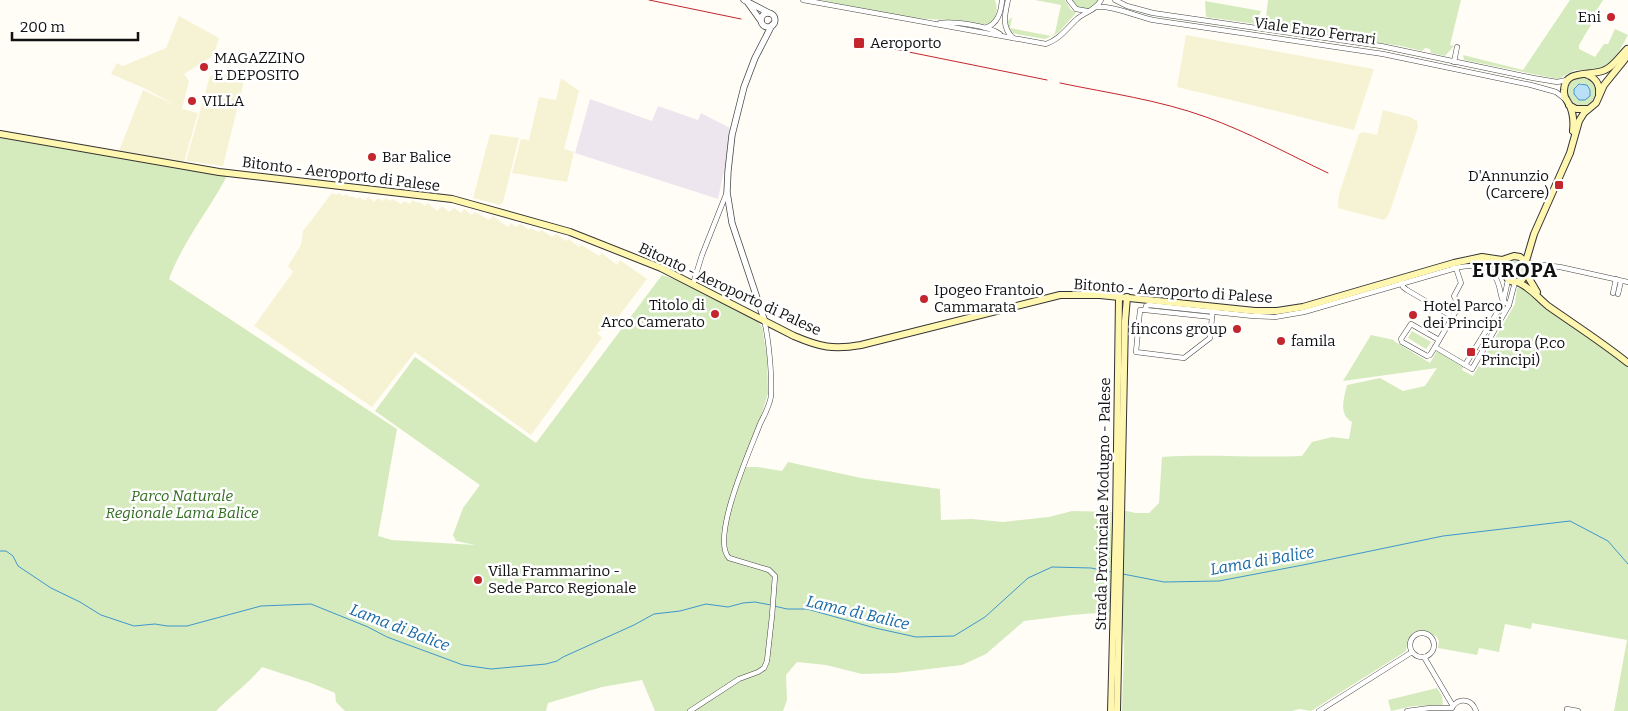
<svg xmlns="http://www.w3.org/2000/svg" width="1628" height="711" font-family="Bitter,serif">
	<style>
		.industrial { fill: #eee6ef }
		.farmland { fill: #f6f3d4 }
		.green { fill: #d5ebbd; fill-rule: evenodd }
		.water { fill: #b9e0f7; stroke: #3f96cf }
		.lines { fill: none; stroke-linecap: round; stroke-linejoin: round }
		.stream { stroke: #3f96cf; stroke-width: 1 }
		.minor-casing { stroke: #444; stroke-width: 5.5 }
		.tertiary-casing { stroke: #444; stroke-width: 7 }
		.secondary-casing { stroke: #333; stroke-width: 8 }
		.minor { stroke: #fff; stroke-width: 4.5 }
		.tertiary { stroke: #fff; stroke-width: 5.5 }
		.secondary { stroke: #fff6b0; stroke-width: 6 }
		.rail { stroke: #c4262e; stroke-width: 1 }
		.poi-dot { fill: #c4262e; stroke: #fff; stroke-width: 2 }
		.labels { text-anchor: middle; stroke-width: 5; stroke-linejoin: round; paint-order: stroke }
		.poi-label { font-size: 15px; fill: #111; stroke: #fff; text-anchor: start }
		.street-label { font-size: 15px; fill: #111; stroke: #fff }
		.park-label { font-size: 15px; font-style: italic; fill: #2f6b1f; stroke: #fff }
		.water-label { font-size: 16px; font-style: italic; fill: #1768a6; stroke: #fff }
		.district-label { font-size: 20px; font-weight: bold; letter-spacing: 1px; fill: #111; stroke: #fff }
	</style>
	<rect width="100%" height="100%" fill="#fffdf5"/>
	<polygon class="industrial" points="590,99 652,121 658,106 698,120 701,113 730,128 725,166 718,199 575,153"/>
	<g class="farmland">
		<polygon points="179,16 219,38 214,55 184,74 189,81 182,109 198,113 184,162 119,151 143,90 177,106 144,88 111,74 117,63 123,66 166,48"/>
		<polygon points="1186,35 1374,69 1354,130 1177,87"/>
		<polygon points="246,73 223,166 186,161 210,76"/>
		<polygon points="561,78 579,91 564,149 574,152 567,182 512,173 521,139 529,140 539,97 556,100"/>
		<polygon points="1383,110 1410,117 1417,121 1418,127 1389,214 1384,220 1338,208 1339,194 1359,134 1364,132 1377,135"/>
		<polygon points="490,134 519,138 503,202 500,205 473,198"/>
		<polygon points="332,193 336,195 339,193 343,196 346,194 350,197 352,196 357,199 359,197 365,201 368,197 374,202 378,198 383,201 386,198 390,201 393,199 401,204 404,201 410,204 412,200 418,203 420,202 425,206 428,203 437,211 442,206 449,212 454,208 461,213 464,209 471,215 475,212 489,220 493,216 508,227 511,223 516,227 520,224 529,230 531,228 538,232 542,230 552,237 556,234 566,241 569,239 579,247 582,245 599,256 602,253 617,265 620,260 647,279 609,329 603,329 597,333 602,338 531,435 415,352 372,407 254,326 293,272 288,266 301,245 303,231"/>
	</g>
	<g class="green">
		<path d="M821,0H995C999,11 996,19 987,25L966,21L910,18Z"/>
		<polygon points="1035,0 1065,0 1071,10 1076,13 1058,33 1045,39 1010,33 1006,23 1012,17 1010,28 1051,36 1055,33 1061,5"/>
		<path d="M1071,0H1099C1090,13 1080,11 1071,0Z"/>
		<polygon points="1268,0 1461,0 1450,45 1454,46 1445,56 1431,53 1430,49 1425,48 1422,51 1401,46 1265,26"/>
		<polygon points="1570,0 1603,0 1593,16 1595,18 1579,45 1579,49 1595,57 1604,44 1608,44 1615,29 1628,35 1616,57 1609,65 1593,70 1575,70 1558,79 1464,60 1463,55 1523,70"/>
		<polygon points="1205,1 1261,11 1256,24 1206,17"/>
		<path d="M1581,77C1592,78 1600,89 1594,99C1580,122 1550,84 1581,77ZM1581,83L1588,86L1585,100H1581L1573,92L1576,86Z"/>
		<path d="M0,137L228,174C210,209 183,241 169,279L397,429L378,536L392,540L475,545L456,541L453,535L463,508L480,485L375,411L415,357L536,443L662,275L676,280L744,315L758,322L762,327L767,357L768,393L760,420L738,473L725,522L742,467H757L782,471L788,462L861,478L940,489L941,520L972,519L1003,522L1049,517L1072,511L1112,512L1127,511L1135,513H1149L1159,503L1162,457C1209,454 1255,458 1302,456L1312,442L1332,437L1349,439L1352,422C1338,414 1344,398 1347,385L1380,378L1403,391L1425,386L1437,368L1343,381L1371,335L1394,340V341L1430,363L1437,351L1463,367L1462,370L1473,376L1515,304L1517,288L1524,287L1543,307L1602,347L1628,368V711H1614L1627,640L1532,623L1531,629L1505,624L1499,652L1479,648L1477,655L1438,648L1439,641L1436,636C1420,629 1408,631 1406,651L1311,711L1299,709L1292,711H1122L1124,650L1122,611L1072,615L1024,621L986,654L962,665L896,673L862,674L826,665L797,662L786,675L787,700L783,711H655L642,680L602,687L548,703L546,711H345L336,702L335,693L311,683L262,667C248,684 231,696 216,711H0Z"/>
		<circle cx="1515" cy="269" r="8"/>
		<polygon points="1412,331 1431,342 1426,349 1408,338"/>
		<polygon points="1437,688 1442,696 1443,705 1413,706 1391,711 1388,700"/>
	</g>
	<polygon class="water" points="1579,84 1587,85 1590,90 1590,96 1585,100 1579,100 1574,94 1574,89"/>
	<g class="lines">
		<g class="stream">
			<polyline points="0,551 6,551 13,556 18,566 51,588 80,602 101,615 134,626 155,624 167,626 187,626 261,606 311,604 368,627 387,637 463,665 491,669 546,664 557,661 563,657 634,625 654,614 680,611 706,604 728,607 743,603 755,602 771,605"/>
			<polyline points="1123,574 1164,582 1219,581 1303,565 1443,536 1570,521 1608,541 1628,564"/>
			<polyline points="774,606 787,609 807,609 875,628 916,637 954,636 985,617 1028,578 1052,567 1091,568 1111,572"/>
		</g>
		<defs>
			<g id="minor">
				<path d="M803,0L1046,44C1060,39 1066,29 1077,19C1085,12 1096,10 1101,0"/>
				<path d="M1008,0C1005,14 1001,27 1013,38"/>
				<polyline points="1069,0 1076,9 1087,11"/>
				<polyline points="1115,0 1127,6 1153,13 1381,46 1533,78 1557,82 1567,80"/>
				<path d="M1096,7C1111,5 1136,16 1153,20L1383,54L1531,85L1556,92L1565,99"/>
				<path d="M940,23C954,21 989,26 1000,34"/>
				<path d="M985,28C998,24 1001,12 1002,0"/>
				<polyline points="1454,62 1457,47"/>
				<polyline points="1527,263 1560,267 1628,282"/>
				<path d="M1454,268C1477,264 1494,262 1500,290C1502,299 1501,301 1509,305"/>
				<polyline points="1528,272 1549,268"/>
				<polyline points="1401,280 1403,287 1407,290 1453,317"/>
				<polyline points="693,284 702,255 727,192"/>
				<polyline points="1613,293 1616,279"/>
				<polyline points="1618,294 1621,281"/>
				<path d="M1213,307C1212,317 1211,328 1210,338L1184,358L1136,352L1140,310H1145L1146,306L1149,305L1253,316L1275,317L1304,312L1456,268L1461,283L1454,296L1459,306L1435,347L1472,369L1509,305L1515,282"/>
				<polyline points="1145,310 1212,317"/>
				<polyline points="1435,347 1430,355 1427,356 1402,342 1401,339 1411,324 1439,340"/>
				<polyline points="1465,365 1503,303 1508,280"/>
				<circle cx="1422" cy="645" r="12"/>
				<polyline points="1424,657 1453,706"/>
				<path d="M1452,707C1460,697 1472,699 1476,711"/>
				<path d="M690,711L739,679L758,672L764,668L767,661L772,616L775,576L769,570L729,558C710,538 751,448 760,424C764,416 770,405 771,396C772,375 769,340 764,320"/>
				<polyline points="1319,711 1412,652"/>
				<polyline points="1407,711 1430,708 1452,708"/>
				<polyline points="1567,711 1567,709 1578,711"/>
			</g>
			<g id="tertiary">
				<polyline points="744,0 769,13"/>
				<polyline points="748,3 761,21"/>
				<circle cx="768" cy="20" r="7"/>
				<polyline points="764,319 732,223 727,192 728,171 732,135 744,87 755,58 772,25"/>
			</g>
			<g id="secondary">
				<path d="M1585,74C1595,77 1600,84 1599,94"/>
				<polyline points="1569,105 1576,109 1587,109"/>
				<path d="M1573,131C1574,122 1573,112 1569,104C1566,99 1563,96 1564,90C1565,68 1591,77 1605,70C1614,66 1620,56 1627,49"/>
				<path d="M0,134L219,172L452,199L570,232L661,268L794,336C820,347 833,350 861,345L1060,295H1100L1255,311H1277L1303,307L1454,263L1482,257L1502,260L1514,256L1520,257L1527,263L1528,272L1521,281C1505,285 1508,275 1500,268C1494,262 1485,260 1477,258"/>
				<polyline points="1526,261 1534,234 1570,153 1579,121 1584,113 1596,103 1604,85 1625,59 1628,49"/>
				<polyline points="1527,275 1537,292"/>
				<path d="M1517,282C1529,286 1538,298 1548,306C1575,325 1602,342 1628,363"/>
				<polyline points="1111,711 1116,522 1119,297"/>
				<polyline points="1117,711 1125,321 1127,297"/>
			</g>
		</defs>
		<use href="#minor" class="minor-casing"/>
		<use href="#tertiary" class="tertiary-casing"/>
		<use href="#secondary" class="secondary-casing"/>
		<use href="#minor" class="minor"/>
		<use href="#tertiary" class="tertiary"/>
		<use href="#secondary" class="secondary"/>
		<g class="rail">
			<polyline points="649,0 741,19"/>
			<polyline points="894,49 1047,80"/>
			<path d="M1060,83C1108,93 1159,100 1206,117C1248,132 1288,154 1328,173"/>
		</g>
	</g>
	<g class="poi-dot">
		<circle cx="1611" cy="17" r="5"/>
		<rect x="853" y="37" width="12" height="12" rx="2.5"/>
		<circle cx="204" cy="67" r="5"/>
		<circle cx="192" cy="101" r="5"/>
		<circle cx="372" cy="157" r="5"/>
		<rect x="1554" y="180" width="10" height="10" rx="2.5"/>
		<circle cx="924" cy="299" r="5"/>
		<circle cx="715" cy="314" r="5"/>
		<circle cx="1413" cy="315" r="5"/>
		<circle cx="1237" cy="329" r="5"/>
		<circle cx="1281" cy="341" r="5"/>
		<rect x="1466" y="347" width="10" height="10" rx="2.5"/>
		<circle cx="478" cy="580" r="5"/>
	</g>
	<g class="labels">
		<g class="poi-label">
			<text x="1601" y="22" text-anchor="end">Eni</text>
			<text x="870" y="48">Aeroporto</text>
			<text x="214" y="63">MAGAZZINO<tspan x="214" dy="17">E DEPOSITO</tspan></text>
			<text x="202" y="106">VILLA</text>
			<text x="382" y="162">Bar Balice</text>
			<text x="1549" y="181" text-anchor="end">D'Annunzio<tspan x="1549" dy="17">(Carcere)</tspan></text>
			<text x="934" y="295">Ipogeo Frantoio<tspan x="934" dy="17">Cammarata</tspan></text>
			<text x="705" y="310" text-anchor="end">Titolo di<tspan x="705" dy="17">Arco Camerato</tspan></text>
			<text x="1423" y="311">Hotel Parco<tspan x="1423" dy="17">dei Principi</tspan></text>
			<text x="1227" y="334" text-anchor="end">fincons group</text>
			<text x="1291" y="346">famila</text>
			<text x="1481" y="348">Europa (P.co<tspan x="1481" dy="17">Principi)</tspan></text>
			<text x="488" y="576">Villa Frammarino -<tspan x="488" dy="17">Sede Parco Regionale</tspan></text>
		</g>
		<g class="street-label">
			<text transform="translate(1315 31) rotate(8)" y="5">Viale Enzo Ferrari</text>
			<text transform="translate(341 174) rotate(7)" y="5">Bitonto - Aeroporto di Palese</text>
			<text transform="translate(730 289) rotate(25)" y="5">Bitonto - Aeroporto di Palese</text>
			<text transform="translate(1173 291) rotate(4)" y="5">Bitonto - Aeroporto di Palese</text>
			<text transform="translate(1103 504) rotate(-89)" y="5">Strada Provinciale Modugno - Palese</text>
		</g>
		<g class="park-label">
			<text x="182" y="501">Parco Naturale<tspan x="182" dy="17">Regionale Lama Balice</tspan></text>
		</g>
		<g class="water-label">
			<text transform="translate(1262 560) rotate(-10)" y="6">Lama di Balice</text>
			<text transform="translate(858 612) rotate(13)" y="6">Lama di Balice</text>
			<text transform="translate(400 627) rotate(21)" y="6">Lama di Balice</text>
		</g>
		<g class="district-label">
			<text x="1515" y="277">EUROPA</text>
		</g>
	</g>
	<path d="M12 32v8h126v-8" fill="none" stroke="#111111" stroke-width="2.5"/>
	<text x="20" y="32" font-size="15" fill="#111111" stroke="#ffffff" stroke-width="4" paint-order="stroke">200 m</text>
</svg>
